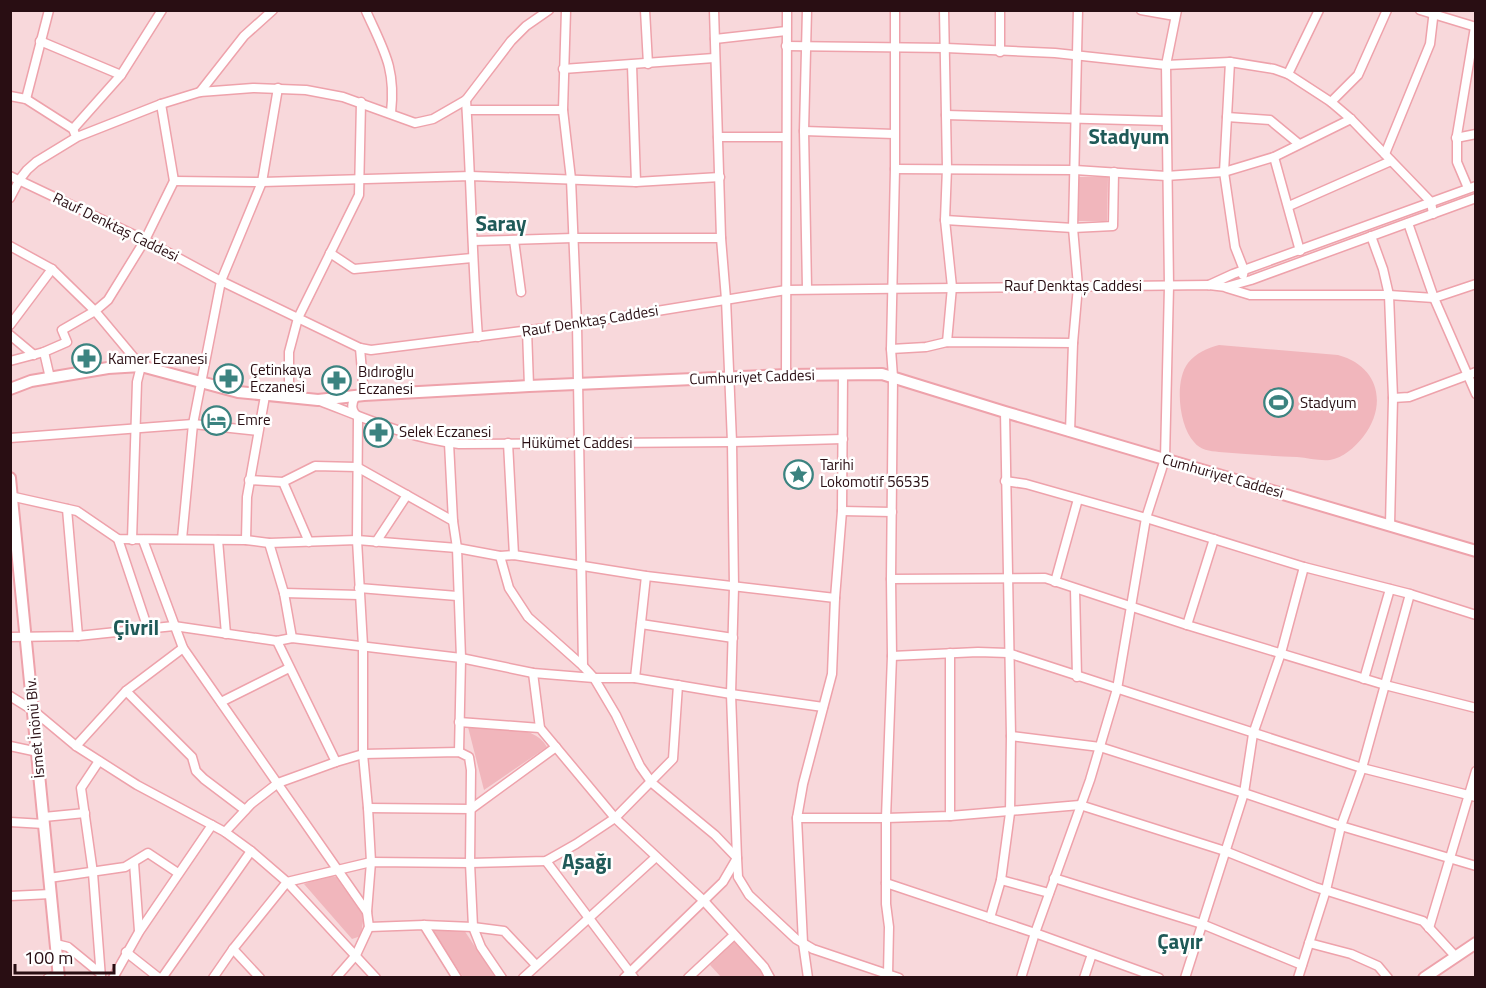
<svg xmlns="http://www.w3.org/2000/svg" width="1486" height="988" font-family="'Titillium Web',sans-serif">
	<style>
		.green { fill: #f1b6bc }
		.lines { fill: none; stroke-linecap: round; stroke-linejoin: round }
		.minor-casing { stroke: #eea2ab; stroke-width: 11 }
		.major-casing { stroke: #eea2ab; stroke-width: 14 }
		.minor { stroke: #fff; stroke-width: 8 }
		.major { stroke: #fff; stroke-width: 10 }
		.labels { text-anchor: middle; stroke-width: 5; stroke-linejoin: round; paint-order: stroke }
		.street-label { font-size: 15px; fill: #290e13; stroke: #fff }
		.poi-label { font-size: 15px; fill: #290e13; stroke: #fff; text-anchor: start }
		.district-label { font-size: 21px; font-weight: bold; fill: #1f5a58; stroke: #fff }
	</style>
	<rect width="100%" height="100%" fill="#f8d8db"/>
	<g class="green">
		<polygon points="1079,177 1108,177 1107,221 1078,221"/>
		<path d="M1219,345L1338,355C1379,366 1388,405 1363,437C1355,447 1343,458 1330,460C1319,461 1308,458 1297,457C1271,456 1245,454 1219,452C1210,451 1200,450 1194,442C1179,426 1174,381 1188,363C1196,353 1207,348 1219,345Z"/>
		<path d="M468,727C492,728 534,723 547,747L484,790Z"/>
		<polygon points="328,875 336,877 362,914 363,921 361,936 352,939 304,884"/>
		<polygon points="464,930 495,977 463,977 433,931"/>
		<polygon points="734,942 766,976 766,977 721,977 710,965"/>
	</g>
	<g class="lines">
		<defs>
			<g id="minor">
				<polyline points="566,10 563,110 571,179 577,324 583,666"/>
				<polyline points="645,10 648,64"/>
				<polyline points="807,10 804,131 807,288"/>
				<polyline points="944,10 947,168 945,220 952,287 947,342"/>
				<polyline points="1141,10 1175,16"/>
				<polyline points="1420,10 1476,27"/>
				<path d="M366,11C384,51 396,68 391,113"/>
				<polyline points="715,39 786,31"/>
				<polyline points="40,41 121,75"/>
				<polyline points="786,46 946,48 1055,53 1166,65 1230,62 1274,69 1288,74 1331,102 1351,119 1431,202 1433,214"/>
				<polyline points="1000,52 1000,10"/>
				<polyline points="1230,62 1224,172 1235,247 1244,270 1243,275"/>
				<polyline points="632,65 636,182"/>
				<polyline points="563,69 714,58"/>
				<polyline points="1288,74 1319,10"/>
				<polyline points="200,92 244,36 273,10"/>
				<polyline points="10,96 26,99 73,129 75,134"/>
				<polyline points="26,99 49,10"/>
				<path d="M466,100C471,179 472,258 478,337"/>
				<polyline points="1331,102 1358,75 1387,10"/>
				<polyline points="467,110 563,110"/>
				<polyline points="946,115 1165,121"/>
				<polyline points="1227,117 1270,120 1299,144"/>
				<polyline points="73,129 121,75 162,10"/>
				<polyline points="804,131 894,134"/>
				<polyline points="718,137 785,137"/>
				<polyline points="1456,138 1476,134"/>
				<polyline points="1385,154 1430,44 1434,10"/>
				<polyline points="1274,157 1300,251"/>
				<polyline points="895,169 1075,170 1166,176 1224,172 1274,157 1351,119"/>
				<polyline points="10,176 145,240 221,281 360,348 371,350 577,324 786,290 1209,285 1226,287 1251,280 1476,198"/>
				<polyline points="174,181 262,182 471,176 636,182 720,177"/>
				<polyline points="1468,188 1457,162 1457,135 1475,27"/>
				<polyline points="10,198 20,179 27,170 36,162 77,137 161,104 200,92 253,88 306,90 343,97 415,123 433,119 466,100 511,41 526,26 549,10"/>
				<polyline points="1289,206 1391,161"/>
				<polyline points="945,220 1073,228 1113,226 1114,172"/>
				<polyline points="1408,223 1434,298 1476,394"/>
				<polyline points="1371,236 1383,269 1389,295 1393,398 1390,525"/>
				<polyline points="514,240 521,292"/>
				<polyline points="473,241 573,238 721,238"/>
				<polyline points="10,246 52,269 95,311 141,366 137,382 132,540"/>
				<polyline points="330,253 354,269 472,258"/>
				<polyline points="1209,285 1233,274 1476,186"/>
				<polyline points="1227,288 1250,295 1389,295 1434,298 1476,284"/>
				<polyline points="10,325 52,269"/>
				<polyline points="527,330 529,386"/>
				<polyline points="10,335 34,355"/>
				<polyline points="360,348 364,395"/>
				<polyline points="891,349 926,347 947,342 1073,343"/>
				<polyline points="44,352 50,378"/>
				<polyline points="10,361 44,352 67,342 62,330 95,311 108,300 145,240 174,181 161,104"/>
				<polyline points="786,375 787,10"/>
				<polyline points="289,398 289,352 298,318 359,195 361,102"/>
				<polyline points="1393,398 1409,397 1476,372"/>
				<path d="M320,401C367,419 408,438 459,444L732,442L843,439"/>
				<polyline points="1070,432 1073,343 1078,286 1073,228 1078,10"/>
				<polyline points="10,438 193,424 258,431"/>
				<polyline points="449,443 453,521 457,548 461,658 459,752"/>
				<polyline points="508,443 514,555"/>
				<polyline points="249,480 283,482 315,466 357,467 453,521"/>
				<polyline points="1005,481 1026,484 1146,518 1304,567 1410,594 1476,615"/>
				<polyline points="283,482 309,542"/>
				<polyline points="10,496 77,511 118,539 246,540 269,543 357,540 457,548 500,556 514,555 646,576 835,598"/>
				<polyline points="67,509 78,636"/>
				<polyline points="842,511 892,512"/>
				<polyline points="118,539 148,629"/>
				<polyline points="182,539 193,424 221,281 262,182 278,88"/>
				<polyline points="143,540 183,648 367,912"/>
				<polyline points="218,540 226,634"/>
				<polyline points="246,540 247,497 265,396"/>
				<polyline points="376,542 407,495"/>
				<polyline points="269,543 284,593 292,638"/>
				<polyline points="500,556 509,588 528,617 583,666 594,678 616,715 640,766 652,783 715,835 737,858 738,877 749,895 796,939 813,949 899,978"/>
				<polyline points="891,579 1045,578 1187,625 1385,685 1476,708"/>
				<polyline points="1055,582 1078,499"/>
				<polyline points="359,588 457,596"/>
				<polyline points="1075,589 1077,677"/>
				<polyline points="284,593 359,595"/>
				<polyline points="641,624 733,638"/>
				<polyline points="1187,625 1214,539"/>
				<polyline points="10,637 78,636 174,626 277,641 292,638 461,658 533,673 594,678 635,678 731,694 823,707"/>
				<polyline points="277,641 336,762"/>
				<polyline points="950,653 950,816"/>
				<polyline points="892,656 978,652 1008,653 1362,768 1476,797"/>
				<polyline points="533,673 540,728"/>
				<polyline points="635,678 646,576"/>
				<polyline points="1364,679 1390,589"/>
				<polyline points="126,691 192,757 196,771 204,779 245,810"/>
				<polyline points="10,696 34,711 76,746 137,785 225,832 251,851 287,882 376,978"/>
				<polyline points="221,702 289,668"/>
				<polyline points="459,722 540,728 615,818 704,901 764,967 770,978"/>
				<polyline points="1011,736 1100,747 1244,793 1341,826 1476,866"/>
				<polyline points="10,746 38,752"/>
				<polyline points="76,746 126,691 183,648"/>
				<polyline points="99,761 81,788 93,873 101,978"/>
				<polyline points="368,808 471,809 556,747"/>
				<polyline points="44,817 85,813"/>
				<polyline points="797,818 886,818 950,816 1080,805 1225,851 1315,887 1423,921 1456,957"/>
				<polyline points="10,822 44,824"/>
				<polyline points="225,832 251,804 278,783 336,762 363,754 459,752 469,757 471,770 470,863 473,927 481,947 502,978"/>
				<polyline points="546,861 634,978"/>
				<polyline points="134,863 139,931"/>
				<polyline points="49,878 125,867 148,853 178,873"/>
				<polyline points="1054,878 1202,924 1302,965"/>
				<polyline points="1001,880 1049,893"/>
				<polyline points="886,883 1035,933 1159,978"/>
				<polyline points="10,896 51,894"/>
				<polyline points="990,918 1001,880 1010,813 1011,736 1005,412"/>
				<polyline points="424,925 457,978"/>
				<polyline points="369,927 424,925 473,927 504,931 536,965"/>
				<polyline points="1429,928 1476,771"/>
				<polyline points="1309,943 1351,954 1378,966 1388,978"/>
				<polyline points="56,944 68,947 101,974"/>
				<polyline points="233,949 260,978"/>
				<polyline points="126,952 159,978"/>
				<polyline points="888,975 889,927 886,904 886,818 892,656 891,579 893,377 891,349 895,169 895,10"/>
				<polyline points="48,978 58,974"/>
				<polyline points="113,978 139,932 212,825"/>
				<polyline points="162,978 251,851"/>
				<polyline points="213,978 233,949 287,882 371,862 470,863 546,861 576,844 615,818 673,759 678,685"/>
				<path d="M336,978L356,955L369,927L367,912L371,862L368,808L363,754V646L357,540L358,417C351,410 351,405 355,397"/>
				<polyline points="523,978 656,857"/>
				<polyline points="624,978 723,882 737,858 731,694 734,587 732,442 726,299 721,238 714,10"/>
				<polyline points="688,978 734,935"/>
				<polyline points="808,978 803,943 797,818 803,784 832,674 835,598 842,511 843,374"/>
				<polyline points="1021,978 1035,933 1090,780 1117,689 1146,518 1165,459 1169,286 1166,65 1177,10"/>
				<polyline points="1084,978 1092,954"/>
				<polyline points="1185,978 1244,793 1253,734 1281,653 1304,567"/>
				<polyline points="1298,978 1326,890 1341,826 1362,768 1410,594"/>
			</g>
			<g id="major">
				<polyline points="10,389 31,381 108,368 141,366 238,392 318,400 364,395 529,386 786,375 882,374 1005,412 1476,551"/>
				<polyline points="10,478 59,978"/>
				<polyline points="1424,978 1476,943"/>
			</g>
		</defs>
		<use href="#minor" class="minor-casing"/>
		<use href="#major" class="major-casing"/>
		<use href="#minor" class="minor"/>
		<use href="#major" class="major"/>
	</g>
	<defs>
		<symbol id="pharmacy-ring" viewBox="-11 -11 22 22"><circle r="9.5" fill="#fff" stroke="#3b8380" stroke-width="1.5"/><path d="M-2-6h4v4h4v4h-4v4h-4v-4h-4v-4h4Z" fill="#3b8380"/></symbol>
		<symbol id="stadium-ring" viewBox="-11 -11 22 22"><circle r="9.5" fill="#fff" stroke="#3b8380" stroke-width="1.5"/><path d="M0-5a6.5 5 0 1 0 0 10a6.5 5 0 1 0 0-10ZM-3.5-1.8h7v3.6h-7Z" fill="#3b8380"/></symbol>
		<symbol id="hotel-ring" viewBox="-11 -11 22 22"><circle r="9.5" fill="#fff" stroke="#3b8380" stroke-width="1.5"/><path d="M-6-4.5h1.5V1H6V5H4.5V3h-9V5H-6ZM-4 0a1.8 1.8 0 1 1 3.6 0ZM.5 0V-2.5h3Q6-2.5 6 0Z" fill="#3b8380"/></symbol>
		<symbol id="sight-ring" viewBox="-11 -11 22 22"><circle r="9.5" fill="#fff" stroke="#3b8380" stroke-width="1.5"/><path d="M0-6L1.8-2.2L6-1.7L2.9 1.2L3.7 5.4L0 3.3L-3.7 5.4L-2.9 1.2L-6-1.7L-1.8-2.2Z" fill="#3b8380"/></symbol>
	</defs>
	<g fill-rule="evenodd">
		<use href="#pharmacy-ring" x="70" y="342" width="33" height="33"/>
		<use href="#pharmacy-ring" x="212" y="362" width="33" height="33"/>
		<use href="#pharmacy-ring" x="320" y="364" width="33" height="33"/>
		<use href="#stadium-ring" x="1262" y="386" width="33" height="33"/>
		<use href="#hotel-ring" x="200" y="404" width="33" height="33"/>
		<use href="#pharmacy-ring" x="362" y="416" width="33" height="33"/>
		<use href="#sight-ring" x="782" y="458" width="33" height="33"/>
	</g>
	<g class="labels">
		<g class="street-label">
			<text transform="translate(116 227) rotate(26)" y="5">Rauf Denktaş Caddesi</text>
			<text x="1073" y="291">Rauf Denktaş Caddesi</text>
			<text transform="translate(590 321) rotate(-9)" y="5">Rauf Denktaş Caddesi</text>
			<text transform="translate(752 377) rotate(-2)" y="5">Cumhuriyet Caddesi</text>
			<text x="577" y="448">Hükümet Caddesi</text>
			<text transform="translate(1223 476) rotate(16)" y="5">Cumhuriyet Caddesi</text>
			<text transform="translate(35 728) rotate(-95)" y="5">İsmet İnönü Blv.</text>
		</g>
		<g class="poi-label">
			<text x="108" y="364">Kamer Eczanesi</text>
			<text x="250" y="375">Çetinkaya<tspan x="250" dy="17">Eczanesi</tspan></text>
			<text x="358" y="377">Bıdıroğlu<tspan x="358" dy="17">Eczanesi</tspan></text>
			<text x="1300" y="408">Stadyum</text>
			<text x="237" y="425">Emre</text>
			<text x="399" y="437">Selek Eczanesi</text>
			<text x="820" y="470">Tarihi<tspan x="820" dy="17">Lokomotif 56535</tspan></text>
		</g>
		<g class="district-label">
			<text x="1129" y="144">Stadyum</text>
			<text x="501" y="231">Saray</text>
			<text x="136" y="635">Çivril</text>
			<text x="587" y="869">Aşağı</text>
			<text x="1180" y="949">Çayır</text>
		</g>
	</g>
	<rect width="1486" height="988" fill="none" stroke="#290e13" stroke-width="24"/>
	<path d="M15 964v9h99v-9" fill="none" stroke="#290e13" stroke-width="3"/>
	<text x="24" y="964" font-size="18" fill="#290e13" stroke="#ffffff" stroke-width="4.5" paint-order="stroke">100 m</text>
</svg>
